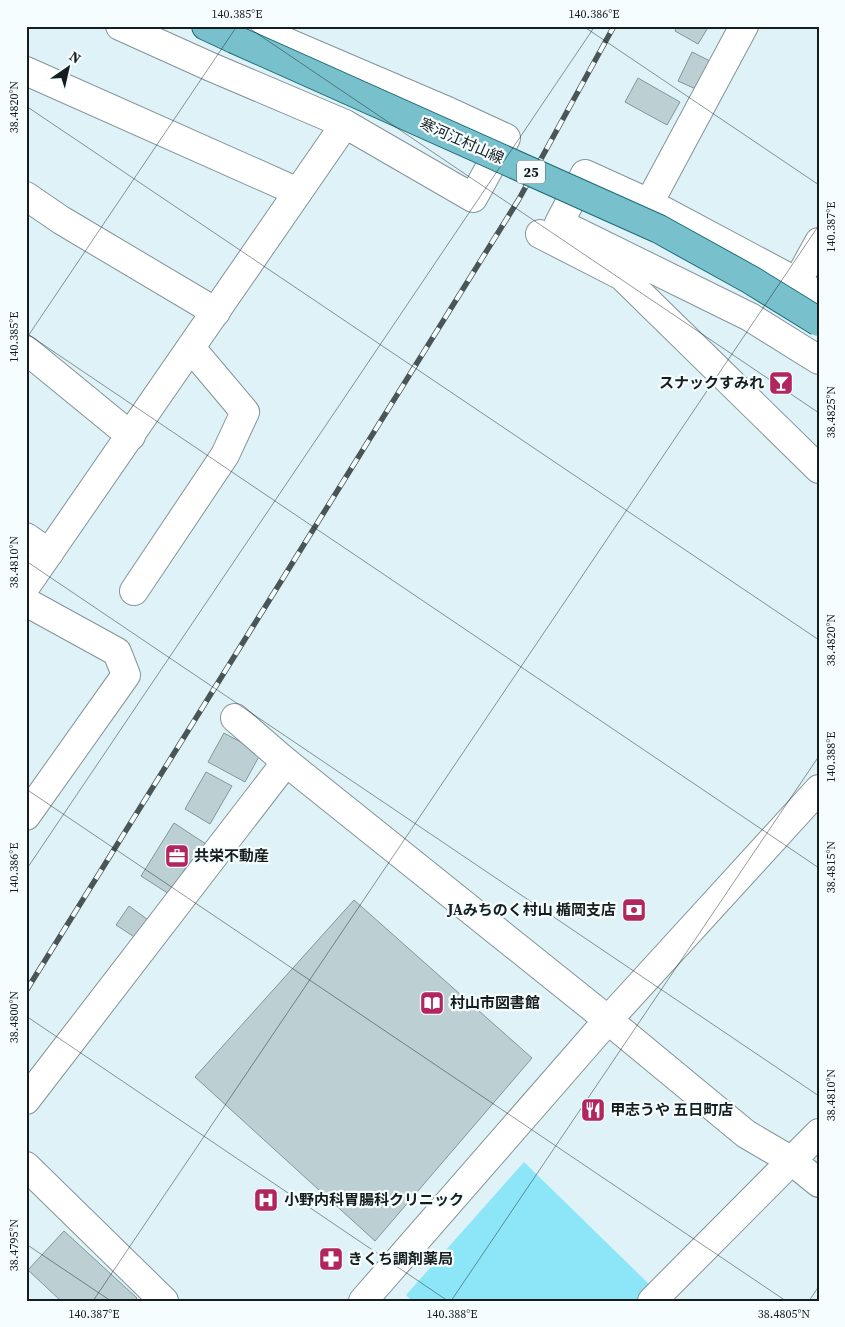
<svg xmlns="http://www.w3.org/2000/svg" width="845" height="1327" font-family="'Source Serif 4','Noto Sans JP',serif">
	<style>
		.green { fill: #8de6f8 }
		.building { fill: #bcd0d4; stroke: #83969a }
		.lines { fill: none; stroke-linecap: round; stroke-linejoin: round }
		.street-casing { stroke: #829599; stroke-width: 30 }
		.secondary-casing { stroke: #829599; stroke-width: 30 }
		.primary-casing { stroke: #1b6c79; stroke-width: 30 }
		.street { stroke: #fff; stroke-width: 28 }
		.secondary { stroke: #fff; stroke-width: 28 }
		.primary { stroke: #78c0cc; stroke-width: 28 }
		.rail-casing { stroke: #495557; stroke-width: 5.5 }
		.rail { stroke: #f5fdff; stroke-width: 4; stroke-dasharray: 11; stroke-linecap: butt }
		.primary-bridge-casing { stroke: #1b6c79; stroke-width: 30; stroke-linecap: butt }
		.primary-bridge { stroke: #78c0cc; stroke-width: 28 }
		.ticks { fill: none; stroke: #151d1e; stroke-width: 1; stroke-opacity: 0.45 }
		.labels { text-anchor: middle; stroke-width: 4.5; stroke-linejoin: round; paint-order: stroke }
		.shield { fill: #f5fdff; stroke: #586062; stroke-width: 1 }
		.shield-label { font-size: 14px; font-weight: bold; fill: #151d1e }
		.street-label { font-size: 15px; fill: #151d1e; stroke: #f5fdff }
		.poi-label { font-size: 15px; font-weight: bold; fill: #151d1e; stroke: #f5fdff; text-anchor: start }
		.neatline { fill: none; stroke: #151d1e; stroke-width: 2 }
		.ticks-label { font-size: 12px; text-anchor: middle; fill: #151d1e }
	</style>
	<rect width="100%" height="100%" fill="#def2f7"/>
	<polygon class="green" points="524,1162 654,1289 641,1301 412,1301 406,1295"/>
	<g class="building">
		<polygon points="677,26 709,26 698,44 675,31"/>
		<polygon points="692,52 712,62 698,90 678,81"/>
		<polygon points="638,78 680,102 667,125 625,102"/>
		<polygon points="224,733 261,753 245,782 208,762"/>
		<polygon points="206,772 232,786 210,824 185,809"/>
		<polygon points="174,823 212,848 198,870 188,864 169,894 141,876"/>
		<polygon points="354,900 532,1058 375,1241 195,1077"/>
		<polygon points="129,906 151,922 139,940 116,925"/>
		<polygon points="64,1231 137,1298 134,1301 61,1301 28,1270"/>
	</g>
	<g class="lines">
		<defs>
			<g id="street">
				<polyline points="120,26 211,67 345,124 473,198 506,138 443,109 249,26"/>
				<polyline points="26,71 298,192"/>
				<polyline points="26,196 61,220 216,312"/>
				<polyline points="649,203 744,26"/>
				<polyline points="540,234 622,276 819,469"/>
				<polyline points="797,282 819,242"/>
				<polyline points="819,296 797,282 649,203 585,174 559,223 750,317 819,360"/>
				<polyline points="26,350 131,436"/>
				<polyline points="26,537 49,553"/>
				<polyline points="26,586 345,124"/>
				<polyline points="134,591 225,455 245,412 191,348"/>
				<polyline points="26,602 117,652 126,675 26,816"/>
				<polyline points="235,718 286,762"/>
				<polyline points="26,1100 286,762 608,1020 746,1134 792,1161 819,1183"/>
				<polyline points="26,1166 164,1301"/>
				<polyline points="652,1301 819,1133"/>
			</g>
			<polyline id="secondary" points="363,1301 608,1020 819,789"/>
			<polyline id="primary" points="206,26 234,39"/>
		</defs>
		<use href="#street" class="street-casing"/>
		<use href="#secondary" class="secondary-casing"/>
		<use href="#primary" class="primary-casing"/>
		<use href="#street" class="street"/>
		<use href="#secondary" class="secondary"/>
		<use href="#primary" class="primary"/>
		<defs>
			<polyline id="rail" points="26,991 519,199 614,26"/>
		</defs>
		<use href="#rail" class="rail-casing"/>
		<use href="#rail" class="rail"/>
		<defs>
			<polyline id="primary-bridge" points="234,39 659,229 751,280 819,322"/>
		</defs>
		<use href="#primary-bridge" class="primary-bridge-casing"/>
		<use href="#primary-bridge" class="primary-bridge"/>
	</g>
	<path class="ticks" d="M246,26L819,413M583,26L819,185M26,106L819,640M26,333L819,868M26,339L237,26M26,561L819,1096M26,789L786,1301M26,870L595,26M26,1016L448,1301M26,1244L111,1301M93,1301L819,225M451,1301L819,756M809,1301L819,1286"/>
	<defs>
		<symbol id="bar-square" viewBox="-11 -11 22 22"><rect x="-9" y="-9" width="18" height="18" rx="4" fill="#b2265f" stroke="#f5fdff"/><path d="M-6-5H6L.8 .8V4.5H3.5V6h-7V4.5H-.8V.8Z" fill="#fff"/></symbol>
		<symbol id="office-square" viewBox="-11 -11 22 22"><rect x="-9" y="-9" width="18" height="18" rx="4" fill="#b2265f" stroke="#f5fdff"/><path d="M-6-3h4V-5.5h4V-3h4V5H-6ZM-1-4.5V-3h2v-1.5ZM-6 0V1H6V0Z" fill="#fff"/></symbol>
		<symbol id="bank-square" viewBox="-11 -11 22 22"><rect x="-9" y="-9" width="18" height="18" rx="4" fill="#b2265f" stroke="#f5fdff"/><path d="M-6-4H6V4H-6ZM0-2.3a2.3 2.3 0 1 0 0 4.6a2.3 2.3 0 1 0 0-4.6Z" fill="#fff"/></symbol>
		<symbol id="library-square" viewBox="-11 -11 22 22"><rect x="-9" y="-9" width="18" height="18" rx="4" fill="#b2265f" stroke="#f5fdff"/><path d="M-6-4Q-3-5.5-.7-3.5V5Q-3 3-6 4ZM6-4Q3-5.5 .7-3.5V5Q3 3 6 4Z" fill="#fff"/></symbol>
		<symbol id="restaurant-square" viewBox="-11 -11 22 22"><rect x="-9" y="-9" width="18" height="18" rx="4" fill="#b2265f" stroke="#f5fdff"/><path d="M-5-6h1v4h1v-4h1v4h1v-4h1v5L-1.5 .5V6h-2V.5L-5-1ZM5-6V6H3V1.5H1.5Q1.5-4 5-6Z" fill="#fff"/></symbol>
		<symbol id="hospital-square" viewBox="-11 -11 22 22"><rect x="-9" y="-9" width="18" height="18" rx="4" fill="#b2265f" stroke="#f5fdff"/><path d="M-5-5h3v3.5h4V-5h3V5h-3V1.5h-4V5h-3Z" fill="#fff"/></symbol>
		<symbol id="pharmacy-square" viewBox="-11 -11 22 22"><rect x="-9" y="-9" width="18" height="18" rx="4" fill="#b2265f" stroke="#f5fdff"/><path d="M-2-6h4v4h4v4h-4v4h-4v-4h-4v-4h4Z" fill="#fff"/></symbol>
	</defs>
	<g fill-rule="evenodd">
		<use href="#bar-square" x="767" y="369" width="28" height="28"/>
		<use href="#office-square" x="163" y="842" width="28" height="28"/>
		<use href="#bank-square" x="620" y="896" width="28" height="28"/>
		<use href="#library-square" x="418" y="989" width="28" height="28"/>
		<use href="#restaurant-square" x="579" y="1096" width="28" height="28"/>
		<use href="#hospital-square" x="252" y="1186" width="28" height="28"/>
		<use href="#pharmacy-square" x="317" y="1245" width="28" height="28"/>
	</g>
	<g class="labels">
		<rect class="shield" x="517" y="160.5" width="28" height="23" rx="4"/>
		<g class="shield-label">
			<text x="531" y="177">25</text>
		</g>
		<g class="street-label">
			<text transform="translate(462 141) rotate(24)" y="5">寒河江村山線</text>
		</g>
		<g class="poi-label">
			<text x="764" y="388" text-anchor="end">スナックすみれ</text>
			<text x="194" y="861">共栄不動産</text>
			<text x="616" y="915" text-anchor="end">JAみちのく村山 楯岡支店</text>
			<text x="450" y="1008">村山市図書館</text>
			<text x="610" y="1115">甲志うや 五日町店</text>
			<text x="284" y="1205">小野内科胃腸科クリニック</text>
			<text x="348" y="1264">きくち調剤薬局</text>
		</g>
	</g>
	<rect width="845" height="1327" fill="none" stroke="#f5fdff" stroke-width="55"/>
	<g transform="translate(68 68) rotate(34)" stroke="#f5fdff" stroke-width="4" paint-order="stroke">
	<path d="M0-4L9 19L0 12L-9 19Z" fill="#151d1e"/>
	<text y="-8" font-size="14" font-weight="bold" text-anchor="middle" fill="#151d1e">N</text>
	</g>
	<rect x="28" y="28" width="790" height="1272" class="neatline"/>
	<g class="ticks-label">
		<text x="237" y="18">140.385°E</text>
		<text x="594" y="18">140.386°E</text>
		<text transform="translate(14 107) rotate(-90)" y="4">38.4820°N</text>
		<text transform="translate(831 227) rotate(-90)" y="4">140.387°E</text>
		<text transform="translate(14 337) rotate(-90)" y="4">140.385°E</text>
		<text transform="translate(831 412) rotate(-90)" y="4">38.4825°N</text>
		<text transform="translate(14 562) rotate(-90)" y="4">38.4810°N</text>
		<text transform="translate(831 640) rotate(-90)" y="4">38.4820°N</text>
		<text transform="translate(831 757) rotate(-90)" y="4">140.388°E</text>
		<text transform="translate(831 867) rotate(-90)" y="4">38.4815°N</text>
		<text transform="translate(14 868) rotate(-90)" y="4">140.386°E</text>
		<text transform="translate(14 1017) rotate(-90)" y="4">38.4800°N</text>
		<text transform="translate(831 1095) rotate(-90)" y="4">38.4810°N</text>
		<text transform="translate(14 1245) rotate(-90)" y="4">38.4795°N</text>
		<text x="94" y="1318">140.387°E</text>
		<text x="452" y="1318">140.388°E</text>
		<text x="784" y="1318">38.4805°N</text>
	</g>
</svg>
